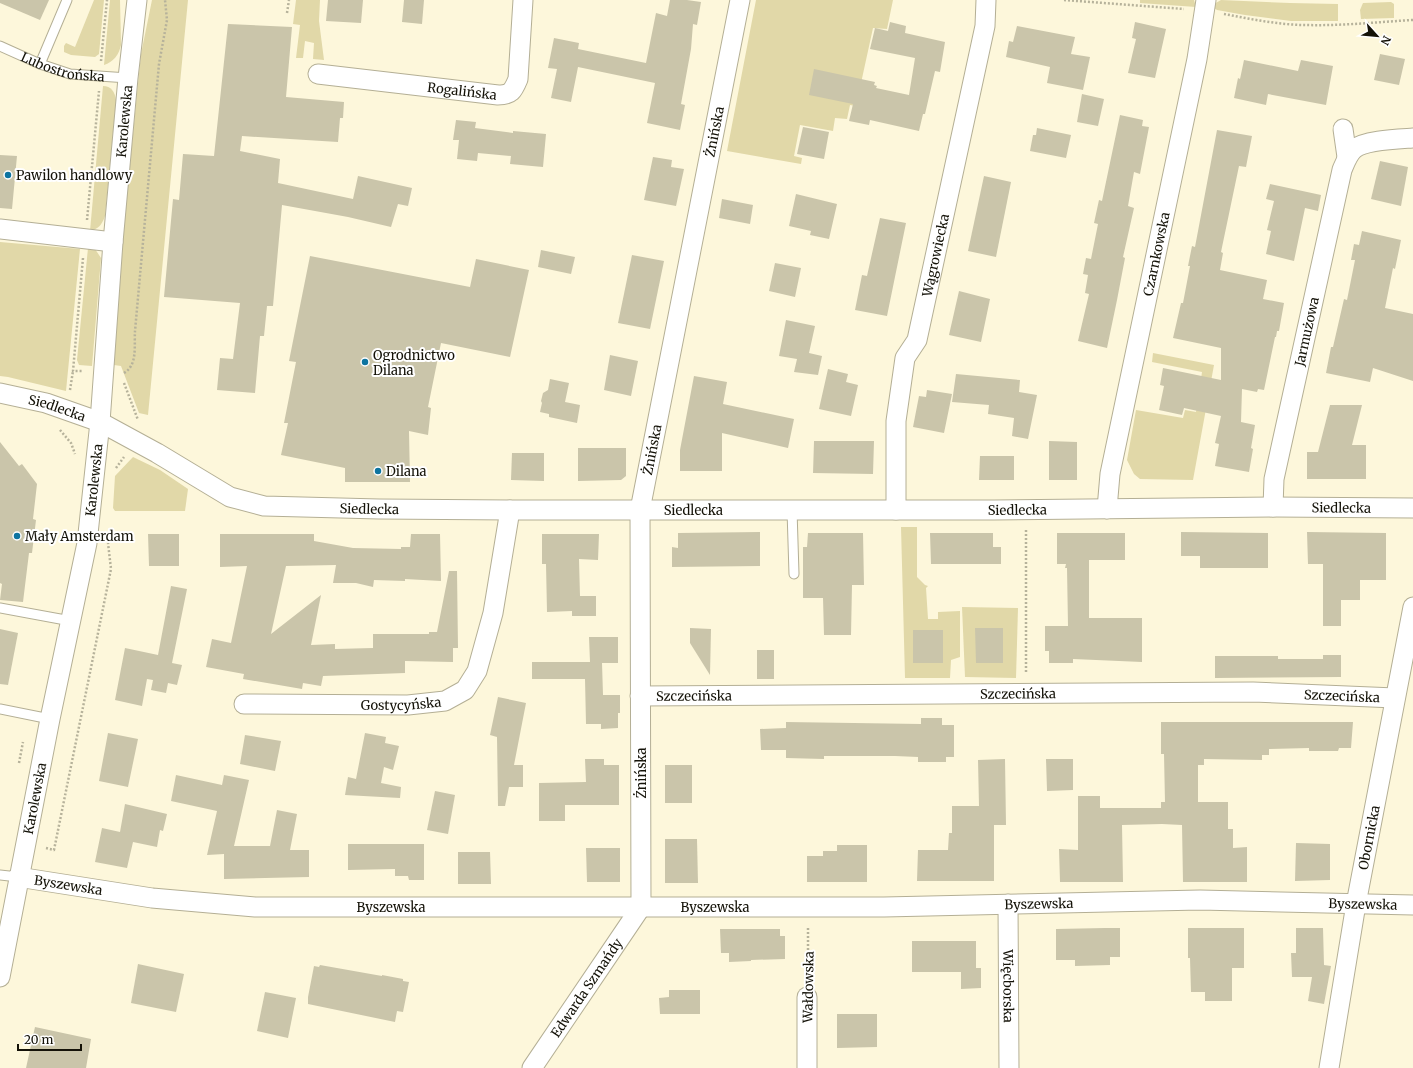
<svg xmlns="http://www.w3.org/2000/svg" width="1413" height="1068" font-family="Merriweather,serif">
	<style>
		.green { fill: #e1d8a8 }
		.building { fill: #cac5aa }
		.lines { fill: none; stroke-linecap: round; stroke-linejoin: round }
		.service-casing { stroke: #b4af95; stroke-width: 11 }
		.minor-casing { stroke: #b4af95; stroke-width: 21 }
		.path { stroke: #b6b29b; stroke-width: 2.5; stroke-dasharray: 2 2; stroke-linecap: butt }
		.service { stroke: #fff; stroke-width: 9 }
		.minor { stroke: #fff; stroke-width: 19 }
		.poi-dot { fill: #0d74a0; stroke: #fff; stroke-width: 1.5 }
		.labels { text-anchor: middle; stroke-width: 4; stroke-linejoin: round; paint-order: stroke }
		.street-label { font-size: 13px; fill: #141208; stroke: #fff }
		.poi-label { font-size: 13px; fill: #141208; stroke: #fff; text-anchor: start }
	</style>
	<rect width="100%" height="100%" fill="#fdf7db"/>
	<g class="green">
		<polygon points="94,0 104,0 99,54 95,57 71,55 64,52 64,46 66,43 75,47"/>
		<path d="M110,0H120L121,45C119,55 113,62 104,65Z"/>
		<polygon points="152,0 188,0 148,415 139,413 121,366 114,365 124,227 137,93 141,54"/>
		<polygon points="296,0 320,0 319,21 324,60 313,59 314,43 305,41 303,58 296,58 300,25 293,24"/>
		<polygon points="756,0 893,0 887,29 873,28 856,106 850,105 847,119 835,118 833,131 800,125 794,156 802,158 801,164 727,151"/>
		<polygon points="1140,0 1194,0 1196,7 1140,3"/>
		<polygon points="1221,0 1290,3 1338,4 1338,21 1291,21 1245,15 1217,10 1214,8 1214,4"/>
		<polygon points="1391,2 1394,4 1394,18 1361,19 1360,10 1363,3"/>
		<path d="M103,86C111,86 115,92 116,100L105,216C102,225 98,229 90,231Z"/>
		<polygon points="0,242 80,249 66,391 8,377 0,376"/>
		<polygon points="88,248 95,249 101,258 92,366 79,365 77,360"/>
		<polygon points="1153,353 1214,365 1193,480 1140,479 1134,474 1127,460 1136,410 1183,418 1185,410 1196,412 1202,372 1152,362"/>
		<polygon points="133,457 160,470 188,489 185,511 115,511 113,508 115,476"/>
		<polygon points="901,527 917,527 917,577 925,585 928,586 926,588 928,619 938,619 938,612 960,611 960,657 951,660 950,678 905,678"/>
		<polygon points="962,607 1018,608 1016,678 965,677"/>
	</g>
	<g class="building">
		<polygon points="0,0 49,0 40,20 0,3"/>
		<polygon points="328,0 363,0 361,23 326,21"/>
		<polygon points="404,0 424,0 422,24 402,22"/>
		<polygon points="670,0 687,0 701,2 697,25 693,24 691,49 681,104 685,105 680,130 647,123 655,83 578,67 571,102 551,98 557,69 548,68 554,38 579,43 578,49 646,63 656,13 667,16"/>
		<polygon points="890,22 906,26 905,33 945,42 940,72 935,71 925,114 923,114 919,131 870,120 869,125 849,121 853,104 809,95 814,69 875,82 874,85 877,86 876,88 909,95 915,58 870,49 875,28 888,31"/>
		<polygon points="1135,22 1166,29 1155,78 1128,73 1136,39 1132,38"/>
		<polygon points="228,24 292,27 286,97 344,102 343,118 340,118 338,142 242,136 240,151 280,159 278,183 353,199 358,176 412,188 408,206 398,204 391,227 348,217 282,205 273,306 267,306 264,336 260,336 255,393 217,390 220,358 233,359 240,303 164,297 173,199 179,200 183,154 214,156"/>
		<polygon points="1017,26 1075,37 1071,54 1090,57 1083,90 1047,83 1050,67 1006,57 1009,41 1013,42"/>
		<polygon points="1380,54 1405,59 1399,85 1374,80"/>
		<polygon points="1244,60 1298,71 1301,60 1333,66 1326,105 1268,94 1266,105 1234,98 1238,78 1240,79"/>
		<polygon points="1082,94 1104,99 1098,126 1077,122"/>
		<polygon points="1120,115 1143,120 1142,126 1149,127 1140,174 1134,172 1128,206 1134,208 1123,257 1125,258 1117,300 1107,348 1078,341 1089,294 1085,293 1088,275 1083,274 1086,258 1091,259 1098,224 1094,223 1099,200 1102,201"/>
		<polygon points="456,120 476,122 475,128 513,133 513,131 546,134 543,167 510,164 511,156 478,153 477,161 457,159 459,140 453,140"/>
		<polygon points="803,127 829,132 824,159 797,154"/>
		<polygon points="1037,128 1071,135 1066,158 1030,151 1033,135 1036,135"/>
		<polygon points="1217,130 1252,136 1246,167 1239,166 1221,252 1223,253 1220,270 1267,280 1263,299 1284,303 1279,331 1277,331 1276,337 1275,337 1264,390 1258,389 1257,392 1242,389 1241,422 1255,425 1251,448 1253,449 1249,472 1215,466 1219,444 1215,443 1221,416 1184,408 1182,415 1159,410 1164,386 1160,385 1163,368 1221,380 1221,348 1173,338 1181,303 1183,303 1190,266 1188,266 1192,246 1195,247"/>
		<polygon points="0,155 17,156 12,209 0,208"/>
		<polygon points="653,157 672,160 671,167 684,169 676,206 644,200"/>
		<polygon points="1380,161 1408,167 1401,206 1371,199"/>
		<polygon points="984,176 1011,182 996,257 968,251"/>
		<polygon points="1270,184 1321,195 1318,211 1305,208 1294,261 1266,254 1271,231 1267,230 1274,201 1266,199"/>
		<polygon points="796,194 837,204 829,239 810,235 811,231 789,226"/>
		<polygon points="722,199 753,205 750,224 719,218"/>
		<polygon points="880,218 906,223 887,316 855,310 862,275 867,276"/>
		<polygon points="1362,231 1401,240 1395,269 1393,268 1385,308 1413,314 1413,381 1373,368 1370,382 1326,373 1331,347 1333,347 1344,299 1347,300 1355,260 1351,260 1354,244 1359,245"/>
		<polygon points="541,250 575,257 571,274 538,267"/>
		<polygon points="632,255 664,261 650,329 618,323"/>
		<polygon points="310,256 470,287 476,259 529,270 510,357 441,343 428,407 431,408 428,435 409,431 410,482 345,482 345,468 281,455 288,423 284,423 296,362 289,361"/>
		<polygon points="775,263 801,268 795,297 769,291"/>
		<polygon points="959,291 990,299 981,342 949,335"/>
		<polygon points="786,320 815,326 809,353 822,356 818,375 794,372 797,359 779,356"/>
		<polygon points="610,355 638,361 631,396 604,390"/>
		<polygon points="828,369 848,374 846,382 858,385 851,416 819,409"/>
		<polygon points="956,374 1020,380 1019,392 1037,395 1028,439 1012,436 1014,418 988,414 989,405 952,402"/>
		<polygon points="694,376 727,382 723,404 794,419 788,448 722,433 722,471 680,471 680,450"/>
		<polygon points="550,379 569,383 565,402 580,405 577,423 549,417 549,414 540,412 542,403 541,401 543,393 548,390"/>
		<polygon points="927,390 952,394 944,433 913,427 919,396 926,397"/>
		<polygon points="1330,405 1362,405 1352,445 1366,445 1366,479 1307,479 1307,452 1318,452"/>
		<polygon points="814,441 874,441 873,474 813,473"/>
		<polygon points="1049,441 1077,442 1077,480 1049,480"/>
		<polygon points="0,442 19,466 22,464 37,484 33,519 36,520 32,553 29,553 23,602 0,600 2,584 0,583"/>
		<polygon points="578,448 626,448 626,476 621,480 578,481"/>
		<polygon points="512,453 544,453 544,481 511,480"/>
		<polygon points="980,456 1014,456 1014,480 979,480"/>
		<polygon points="760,532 760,566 672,567 672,547 678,548 678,533"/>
		<polygon points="1181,532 1268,533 1268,568 1200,568 1200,556 1181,556"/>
		<polygon points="1307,532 1386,533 1386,580 1360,580 1360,600 1341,600 1341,626 1323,626 1323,564 1308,564"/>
		<polygon points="808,533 863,533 864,585 852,585 851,635 824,635 823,598 803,598 803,547 807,547"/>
		<polygon points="930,533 993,533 993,547 1001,547 1001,564 931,564"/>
		<polygon points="1057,533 1125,533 1125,560 1089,560 1089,618 1142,618 1142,662 1073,659 1073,663 1049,663 1049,651 1045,651 1045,626 1068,626 1067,568 1065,568 1066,564 1057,564"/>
		<polygon points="148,534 179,534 179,566 149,566"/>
		<polygon points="220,534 314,534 314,541 353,548 401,549 401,547 410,547 411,534 440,534 441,581 405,579 405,581 374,580 373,587 356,583 333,583 336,565 286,566 271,634 321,595 311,645 335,644 335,649 373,648 373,634 429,634 429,632 437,632 449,571 457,571 458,648 453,648 453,662 405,661 405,673 323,676 321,686 303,683 302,689 243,679 244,674 206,667 212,639 231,643 247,566 220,567"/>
		<polygon points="542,534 599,534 598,560 579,559 580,596 596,596 596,616 572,616 572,611 547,612 546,564 542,564"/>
		<polygon points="171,586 187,589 172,663 182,665 177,685 168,683 166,693 151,690 153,680 147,679 142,706 115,700 125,648 158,655"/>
		<polygon points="690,628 711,629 710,675 690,643"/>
		<polygon points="975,628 1003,628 1003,663 976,663"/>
		<polygon points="0,629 18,633 8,685 0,684"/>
		<rect x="913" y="630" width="30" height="33"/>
		<polygon points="589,637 618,637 618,663 602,663 603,695 620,695 620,713 618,713 618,728 601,729 601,724 586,724 585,679 532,679 532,662 590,662"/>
		<rect x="757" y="650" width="17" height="29"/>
		<polygon points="1323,655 1341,655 1341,677 1215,678 1215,656 1278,656 1278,659 1323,659"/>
		<polygon points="498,697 526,703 514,765 523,765 523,787 509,787 505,806 498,806 497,737 490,735"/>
		<polygon points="921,718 942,718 942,725 954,725 954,757 946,757 946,762 918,762 918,757 895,756 824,756 824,759 786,758 786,750 761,750 760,729 786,728 786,722 921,724"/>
		<polygon points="1161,722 1353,722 1351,748 1339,748 1338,751 1309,751 1309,748 1269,749 1269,755 1262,755 1262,760 1204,759 1204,765 1198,765 1198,802 1228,802 1228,829 1233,829 1233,848 1247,847 1247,882 1183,882 1182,825 1162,824 1122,825 1123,882 1060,882 1059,849 1078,850 1078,796 1100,796 1100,808 1161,808 1161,802 1165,802 1164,754 1161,754"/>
		<polygon points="108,733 138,739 128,787 99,781"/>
		<polygon points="365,733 386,737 385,743 399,746 393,770 384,767 381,783 401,787 400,798 345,795 348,777 356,779"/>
		<polygon points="245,735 281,741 275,771 240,764"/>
		<polygon points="585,759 604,759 604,765 619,765 619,805 565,805 565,821 539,821 539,783 586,782"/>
		<polygon points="1005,759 1006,825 994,825 994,881 917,881 918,850 948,850 949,833 952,833 952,806 979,806 978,760"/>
		<polygon points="1046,759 1073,759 1073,790 1047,791"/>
		<rect x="665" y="765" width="27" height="38"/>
		<polygon points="176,775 222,785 224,775 249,780 234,846 270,846 277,810 297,814 290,850 309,850 309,877 224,879 224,854 207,855 217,811 171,801"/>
		<polygon points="435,791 455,795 448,834 427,830"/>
		<polygon points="125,804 167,814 163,831 160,830 157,847 133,842 127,868 95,862 102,828 120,832"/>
		<polygon points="665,839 697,839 698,883 665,883"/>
		<polygon points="1296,843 1330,844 1330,880 1295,881"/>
		<polygon points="348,844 424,844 424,880 409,880 408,876 395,876 395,869 348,870"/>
		<polygon points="837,845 867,845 867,882 807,882 807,856 823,856 823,851 837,851"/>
		<polygon points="586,848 620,848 620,882 587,882"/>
		<polygon points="458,852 490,852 491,884 458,884"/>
		<polygon points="1105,928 1120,928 1120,957 1110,957 1110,965 1075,966 1075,960 1056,960 1056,929"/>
		<polygon points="1188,928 1244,928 1244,968 1232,968 1232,1001 1205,1001 1205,992 1191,992 1190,958 1188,958"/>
		<polygon points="1296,928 1323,928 1324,965 1331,966 1324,1004 1308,1001 1312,977 1292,977 1291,953 1296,953"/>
		<polygon points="720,929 780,929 780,936 785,936 785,959 751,960 751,961 729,962 729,953 721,953"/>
		<polygon points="912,941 976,941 976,968 981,968 981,988 961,989 961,972 912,972"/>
		<polygon points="138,964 184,974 176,1012 131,1003"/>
		<polygon points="320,965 382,976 382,975 403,979 403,981 409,982 403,1012 397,1011 395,1022 308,1004 308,997 314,966 319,967"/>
		<polygon points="669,990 700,990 700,1014 660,1014 659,998 669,997"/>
		<polygon points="265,992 296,998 288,1038 257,1031"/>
		<polygon points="837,1014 877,1014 877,1047 837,1048"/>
		<polygon points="35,1027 91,1039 86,1068 26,1068"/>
	</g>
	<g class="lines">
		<defs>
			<g id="service">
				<path id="s1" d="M0,46L40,64L70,74L128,78"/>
				<polyline points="40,64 67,0"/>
				<polyline points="792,510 794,574"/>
				<polyline points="0,608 71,621"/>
				<polyline points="0,709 50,719"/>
				<polyline points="0,875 18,877"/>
			</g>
			<g id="minor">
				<path id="s2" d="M318,74L498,95C511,95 513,91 518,79L523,0"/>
				<polyline points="1343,129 1347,157"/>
				<polyline points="0,229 113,242"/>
				<path id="s3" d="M0,393L46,403L100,422L157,453L230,497L264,506L379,509L510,510H994L1273,507L1413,508"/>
				<path id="s4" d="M1273,507L1274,479L1342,170C1345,163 1348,154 1354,149C1365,140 1399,139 1413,138"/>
				<path id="s5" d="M1107,509L1110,474L1197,59L1206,0"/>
				<path id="s6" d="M896,510V421L905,358L917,340L985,26L986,0"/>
				<path id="s7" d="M640,696L1253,692L1395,698"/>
				<path id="s8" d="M244,704L408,705L445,701L465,690L477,671L493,613L510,510"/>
				<path id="s9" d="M18,877L152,898L255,907H884L1200,900L1413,905"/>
				<path id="s10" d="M1008,904L1009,1068"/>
				<path id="s11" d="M0,977L50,719L87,543L100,422L113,242L128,78L137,0"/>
				<polyline points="807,997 807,1068"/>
				<path id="s12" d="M532,1068L641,907L640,510L740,0"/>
				<path id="s13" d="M1329,1068L1356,904L1413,607"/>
			</g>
		</defs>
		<use href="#service" class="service-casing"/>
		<use href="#minor" class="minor-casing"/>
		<g class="path">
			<polyline points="1064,0 1184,9"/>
			<polyline points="287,13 289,0"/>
			<path d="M1224,14C1251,19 1279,25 1306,25C1342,26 1377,22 1413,20"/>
			<polyline points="101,61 107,0"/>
			<polyline points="87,220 99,91"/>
			<polyline points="83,258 73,371 83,371"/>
			<path d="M124,373C138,365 134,345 135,331L159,64L167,20L165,0"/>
			<polyline points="124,383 138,420"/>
			<polyline points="70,390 73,371"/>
			<polyline points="60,430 71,443 75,454"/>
			<polyline points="116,468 124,457"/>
			<polyline points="1026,530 1026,673"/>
			<polyline points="19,763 23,742"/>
			<polyline points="46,848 54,850 111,569 108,543"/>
			<polyline points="808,978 808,927"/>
		</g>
		<use href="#service" class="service"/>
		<use href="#minor" class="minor"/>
	</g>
	<g class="poi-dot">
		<circle cx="8" cy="175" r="4"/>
		<circle cx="365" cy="362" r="4"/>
		<circle cx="378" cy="471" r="4"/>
		<circle cx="17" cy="536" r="4"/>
	</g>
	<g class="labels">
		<g class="street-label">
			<text dy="5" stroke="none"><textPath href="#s1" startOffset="67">Lubostrońska</textPath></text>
			<text dy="5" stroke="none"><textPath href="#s2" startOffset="145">Rogalińska</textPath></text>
			<text dy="5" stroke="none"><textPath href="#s11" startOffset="866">Karolewska</textPath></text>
			<text dy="5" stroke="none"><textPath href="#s12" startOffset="977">Żnińska</textPath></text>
			<text dy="5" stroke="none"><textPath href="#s5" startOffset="260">Czarnkowska</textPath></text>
			<text dy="5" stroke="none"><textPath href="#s6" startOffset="261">Wągrowiecka</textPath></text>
			<text dy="5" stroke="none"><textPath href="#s4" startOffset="179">Jarmużowa</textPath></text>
			<text dy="5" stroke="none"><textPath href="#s3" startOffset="59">Siedlecka</textPath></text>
			<text dy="5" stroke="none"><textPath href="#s12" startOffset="653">Żnińska</textPath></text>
			<text dy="5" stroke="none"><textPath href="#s11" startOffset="506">Karolewska</textPath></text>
			<text dy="5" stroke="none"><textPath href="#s3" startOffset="395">Siedlecka</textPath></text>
			<text dy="5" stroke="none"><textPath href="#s3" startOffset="1367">Siedlecka</textPath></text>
			<text dy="5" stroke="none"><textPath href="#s3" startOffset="719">Siedlecka</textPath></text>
			<text dy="5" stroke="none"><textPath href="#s3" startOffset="1043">Siedlecka</textPath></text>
			<text dy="5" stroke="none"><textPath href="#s7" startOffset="378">Szczecińska</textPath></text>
			<text dy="5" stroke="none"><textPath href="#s7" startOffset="54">Szczecińska</textPath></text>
			<text dy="5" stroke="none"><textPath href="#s7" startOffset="702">Szczecińska</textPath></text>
			<text dy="5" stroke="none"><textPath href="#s8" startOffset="157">Gostycyńska</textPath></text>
			<text transform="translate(641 773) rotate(-90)" y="5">Żnińska</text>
			<text dy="5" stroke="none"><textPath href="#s11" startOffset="182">Karolewska</textPath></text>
			<text dy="5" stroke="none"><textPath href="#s13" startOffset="234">Obornicka</textPath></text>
			<text dy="5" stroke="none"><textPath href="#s9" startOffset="51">Byszewska</textPath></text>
			<text dy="5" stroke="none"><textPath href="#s9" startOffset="1023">Byszewska</textPath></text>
			<text dy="5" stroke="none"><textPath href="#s9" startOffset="1347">Byszewska</textPath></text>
			<text dy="5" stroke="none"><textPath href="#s9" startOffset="375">Byszewska</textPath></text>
			<text dy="5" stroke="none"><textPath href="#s9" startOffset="699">Byszewska</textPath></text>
			<text dy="5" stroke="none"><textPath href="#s10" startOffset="82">Więcborska</textPath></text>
			<text dy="5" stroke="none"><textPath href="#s12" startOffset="97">Edwarda Szmańdy</textPath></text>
			<text transform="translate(808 987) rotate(-89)" y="5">Wałdowska</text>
		</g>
		<g class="poi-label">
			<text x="16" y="180">Pawilon handlowy</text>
			<text x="373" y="360">Ogrodnictwo<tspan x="373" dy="15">Dilana</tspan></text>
			<text x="386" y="476">Dilana</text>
			<text x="25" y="541">Mały Amsterdam</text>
		</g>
	</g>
	<g transform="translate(1377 36) rotate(117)" stroke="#ffffff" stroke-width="3" paint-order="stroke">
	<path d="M0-3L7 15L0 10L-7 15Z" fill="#141208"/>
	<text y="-6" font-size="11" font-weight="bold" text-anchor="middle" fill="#141208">N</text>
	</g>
	<path d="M18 1044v6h63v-6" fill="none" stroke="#141208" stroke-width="2"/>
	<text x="24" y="1044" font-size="12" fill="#141208" stroke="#ffffff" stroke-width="3" paint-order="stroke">20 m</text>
</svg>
